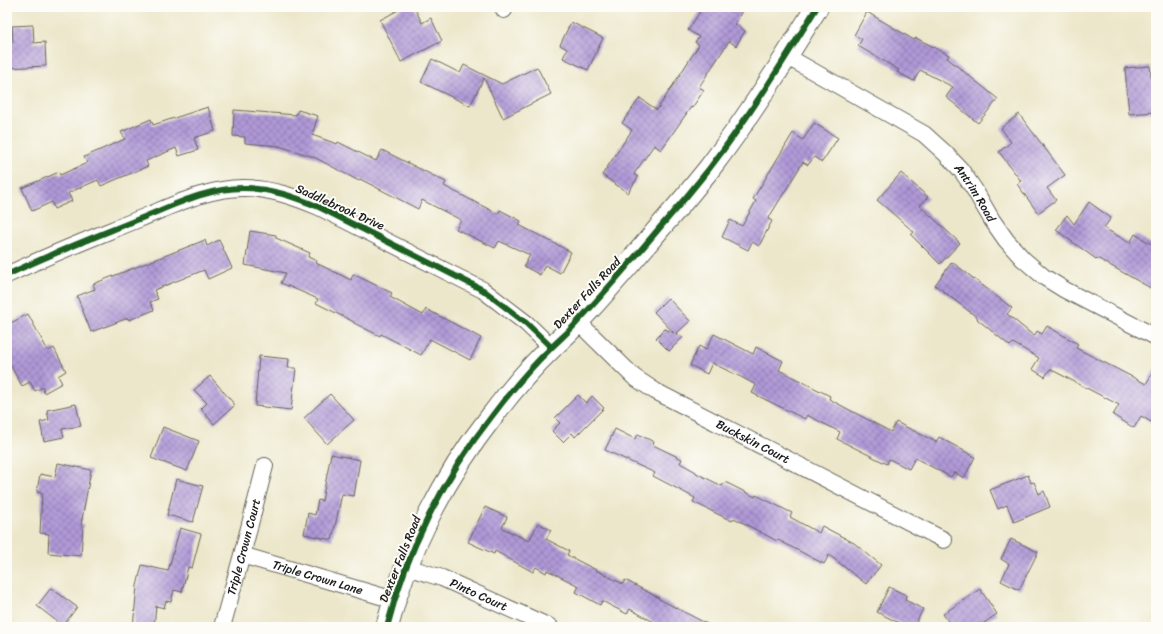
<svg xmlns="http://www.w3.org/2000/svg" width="1163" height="634" font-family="Sriracha,sans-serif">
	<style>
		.building { fill: url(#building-cross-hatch) }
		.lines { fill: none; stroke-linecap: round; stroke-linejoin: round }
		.street-casing { stroke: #656359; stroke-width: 18 }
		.secondary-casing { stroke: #656359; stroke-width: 24 }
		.street { stroke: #fff; stroke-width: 16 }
		.secondary { stroke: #fff; stroke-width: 22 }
		.cycleway-casing { stroke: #fdfcf7; stroke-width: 8 }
		.cycleway { stroke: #1b5e20; stroke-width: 6 }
		.labels { text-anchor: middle; stroke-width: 4; stroke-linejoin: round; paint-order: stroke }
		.street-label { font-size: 12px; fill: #1c1c1c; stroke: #fdfcf7 }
	</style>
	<defs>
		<pattern id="building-cross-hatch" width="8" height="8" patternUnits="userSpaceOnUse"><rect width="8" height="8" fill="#b099d7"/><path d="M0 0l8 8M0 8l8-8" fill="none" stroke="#8e7cae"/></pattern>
	</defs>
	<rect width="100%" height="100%" fill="#fdfcf7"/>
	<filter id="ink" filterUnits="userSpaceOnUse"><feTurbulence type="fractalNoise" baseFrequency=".025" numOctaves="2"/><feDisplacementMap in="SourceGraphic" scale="8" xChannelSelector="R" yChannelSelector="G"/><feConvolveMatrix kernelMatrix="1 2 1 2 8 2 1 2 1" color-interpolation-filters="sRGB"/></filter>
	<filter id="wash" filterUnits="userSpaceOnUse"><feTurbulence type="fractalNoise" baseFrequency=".012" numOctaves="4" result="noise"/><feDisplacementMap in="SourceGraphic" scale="16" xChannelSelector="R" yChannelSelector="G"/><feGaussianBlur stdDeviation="0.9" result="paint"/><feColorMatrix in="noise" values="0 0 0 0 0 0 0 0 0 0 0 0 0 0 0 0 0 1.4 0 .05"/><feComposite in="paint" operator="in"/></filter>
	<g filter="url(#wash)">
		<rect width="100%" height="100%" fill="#ece7ca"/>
		<g id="blocks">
			<g class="building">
				<polygon points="404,7 414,7 422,23 431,18 442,41 401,62 380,20"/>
				<polygon points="703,7 744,7 735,24 745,31 736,46 729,41 699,87 704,90 692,108 691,107 661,150 654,145 634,174 638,177 628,193 602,175 632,130 622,123 640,98 657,110 699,45 695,42 699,37 688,30"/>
				<polygon points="867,12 914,40 916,38 949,55 947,58 998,99 978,123 946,97 953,87 920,70 914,81 897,72 899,70 858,46 862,39 854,35"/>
				<polygon points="571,22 603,38 588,70 563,58 567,49 560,45"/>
				<polygon points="33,25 34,43 45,42 46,66 7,68 7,43 13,43 12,26"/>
				<polygon points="432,59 460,73 464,65 502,84 537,67 551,94 503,118 484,78 470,106 421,82"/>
				<polygon points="1150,66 1152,84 1156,83 1156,112 1129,114 1125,68"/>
				<polygon points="208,107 215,131 194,138 198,150 179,156 176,148 146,161 148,166 101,186 98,180 68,193 72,201 54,209 52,202 32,211 22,188 59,172 60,175 87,163 84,157 125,139 121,132 151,119 153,125"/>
				<polygon points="234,110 296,115 298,110 318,116 312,135 337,144 338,142 376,161 382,150 446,182 444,186 498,214 500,210 521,221 519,225 571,252 560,273 545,265 540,275 524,266 530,255 499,241 495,248 456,229 461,220 422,200 418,209 360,179 359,181 314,157 279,146 245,143 245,137 233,136"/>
				<polygon points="1019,114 1065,175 1047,188 1056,200 1038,213 1017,184 1021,181 999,152 1011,142 1001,128"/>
				<polygon points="814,123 838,138 822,162 814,157 808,165 803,162 768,219 772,221 759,246 752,242 748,250 722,237 730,220 742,226 756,201 753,199 793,133 803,140"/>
				<polygon points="901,173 928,197 920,206 960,243 940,264 911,235 914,232 877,200"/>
				<polygon points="1089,202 1111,218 1104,228 1130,243 1135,234 1156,247 1156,291 1097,258 1096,259 1056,230 1067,215 1074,224"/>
				<polygon points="250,231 276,235 276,238 310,253 308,257 317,261 316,263 351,280 353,274 392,293 390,297 423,315 426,309 481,338 470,360 430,339 421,355 381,334 380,336 354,323 354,322 316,303 318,299 281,283 286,273 245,265"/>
				<polygon points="205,240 207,246 219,240 232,268 208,279 204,270 154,290 158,299 150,302 154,310 129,320 128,318 91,332 77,296 95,289 93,284"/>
				<polygon points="952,262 1012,308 1007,314 1034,336 1037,331 1042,334 1047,326 1078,344 1076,348 1146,384 1156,367 1156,414 1151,422 1141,416 1134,428 1113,415 1119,405 1050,369 1045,377 1032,369 1039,358 1013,343 1010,346 977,319 978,318 935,285"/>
				<polygon points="668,298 690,321 676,334 683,337 669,351 656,338 665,329 674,333 654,312"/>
				<polygon points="28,314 48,351 54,348 66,371 58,376 62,383 44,393 43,387 35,391 30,382 22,386 7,359 7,325"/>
				<polygon points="714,334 753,354 756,347 783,361 779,370 830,396 829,399 891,432 896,422 936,442 939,437 975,457 964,478 954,472 951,477 915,458 909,469 889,459 887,464 837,439 840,432 807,415 805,419 752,393 756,385 741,377 712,363 707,374 690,365 699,346 706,350"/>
				<polygon points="259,356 289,359 288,368 296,368 291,410 255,406"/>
				<polygon points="210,376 235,405 214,424 201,409 207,403 194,390"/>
				<polygon points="330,394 354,420 327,444 304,418"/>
				<polygon points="578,395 586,403 592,396 604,408 575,437 572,433 563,442 552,431 560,423 555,418"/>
				<polygon points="76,404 81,426 62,429 64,437 44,441 40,422 49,420 47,410"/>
				<polygon points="163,427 199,441 187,471 151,458"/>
				<polygon points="615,429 635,439 638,434 654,442 653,445 682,459 680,463 696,472 696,473 722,486 725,482 755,497 756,495 792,513 790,517 819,533 822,526 854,543 881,565 866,584 829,555 824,564 778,540 777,541 734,518 732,521 693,502 695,498 653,476 655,473 605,450"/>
				<polygon points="331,454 360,460 354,496 342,494 332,540 304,534 308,513 315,515 318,500 322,501"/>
				<polygon points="58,463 91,470 81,525 83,525 81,556 48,553 49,534 40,533 42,493 37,492 40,474 55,477"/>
				<polygon points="1028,475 1031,483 1034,482 1039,494 1044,491 1050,507 1014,522 1007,505 998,509 990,490"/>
				<polygon points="176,479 203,486 193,522 167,515"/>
				<polygon points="485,507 507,517 502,528 529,541 538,523 551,530 546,539 569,551 567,555 623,584 625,580 659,598 659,599 713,627 663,627 630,609 627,614 602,601 600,605 576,592 579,586 547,570 546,573 536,567 533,572 495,551 494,554 468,542"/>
				<polygon points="180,528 201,534 192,568 188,567 182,592 174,590 171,602 166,601 164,608 156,606 154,627 133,627 137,586 142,565 168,571"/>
				<polygon points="1011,539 1038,552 1019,590 1001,581 1009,564 1001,559"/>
				<polygon points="889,587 906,595 905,600 923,609 914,627 907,627 877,612"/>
				<polygon points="51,588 77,607 63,626 37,606"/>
				<polygon points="980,589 997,614 978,627 952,627 943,614"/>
			</g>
		</g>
	</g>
	<g filter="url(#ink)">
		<use href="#blocks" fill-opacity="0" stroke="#656359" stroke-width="1"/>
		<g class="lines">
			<defs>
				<g id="street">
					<polyline points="503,7 504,10"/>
					<path id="s1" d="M786,56L924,134L945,153L961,170L974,189L992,220L1006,240L1023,259L1044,277L1065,290L1156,337"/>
					<path d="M7,275C50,254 95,237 139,219C172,206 207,188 243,188C270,188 295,197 319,207L483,290L526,323L551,347"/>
					<path id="s2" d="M578,322L634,377L655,391L944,540"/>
					<path id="s3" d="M242,555L394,600"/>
					<path id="s4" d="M407,567L442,578L550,627"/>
					<path id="s5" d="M222,627L242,555L265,466"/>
				</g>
				<path id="secondary" d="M387,627C406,552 444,477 492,416C510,392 530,368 552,347C561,338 571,330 579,320C608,289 635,257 662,225C678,207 694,188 709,169C748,118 783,62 817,7"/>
			</defs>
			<use href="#street" class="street-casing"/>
			<use href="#secondary" class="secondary-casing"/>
			<use href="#street" class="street"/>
			<use href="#secondary" class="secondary"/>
			<defs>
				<g id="cycleway">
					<path d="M7,275C50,254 95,237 139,219C172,206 207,188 243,188C270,188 295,197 319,207L483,290L526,323L551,347"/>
					<path d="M387,627C406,552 444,477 492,416C510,392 530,368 552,347C561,338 571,330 579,320C608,289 635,257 662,225C678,207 694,188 709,169C748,118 783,62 817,7"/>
				</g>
			</defs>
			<use href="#cycleway" class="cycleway-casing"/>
			<use href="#cycleway" class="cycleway"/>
		</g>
	</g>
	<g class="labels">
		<g class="street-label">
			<text dy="4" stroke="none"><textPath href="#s1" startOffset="237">Antrim Road</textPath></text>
			<text transform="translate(340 207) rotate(24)" y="4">Saddlebrook Drive</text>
			<text transform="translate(587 293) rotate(-47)" y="4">Dexter Falls Road</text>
			<text dy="4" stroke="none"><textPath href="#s2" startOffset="214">Buckskin Court</textPath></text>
			<text dy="4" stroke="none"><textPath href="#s5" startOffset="83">Triple Crown Court</textPath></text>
			<text transform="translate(400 559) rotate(-68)" y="4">Dexter Falls Road</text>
			<text dy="4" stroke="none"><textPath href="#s3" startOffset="79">Triple Crown Lane</textPath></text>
			<text dy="4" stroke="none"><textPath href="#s4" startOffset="77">Pinto Court</textPath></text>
		</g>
	</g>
	<rect width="1163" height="634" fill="none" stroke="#fdfcf7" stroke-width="24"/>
</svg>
